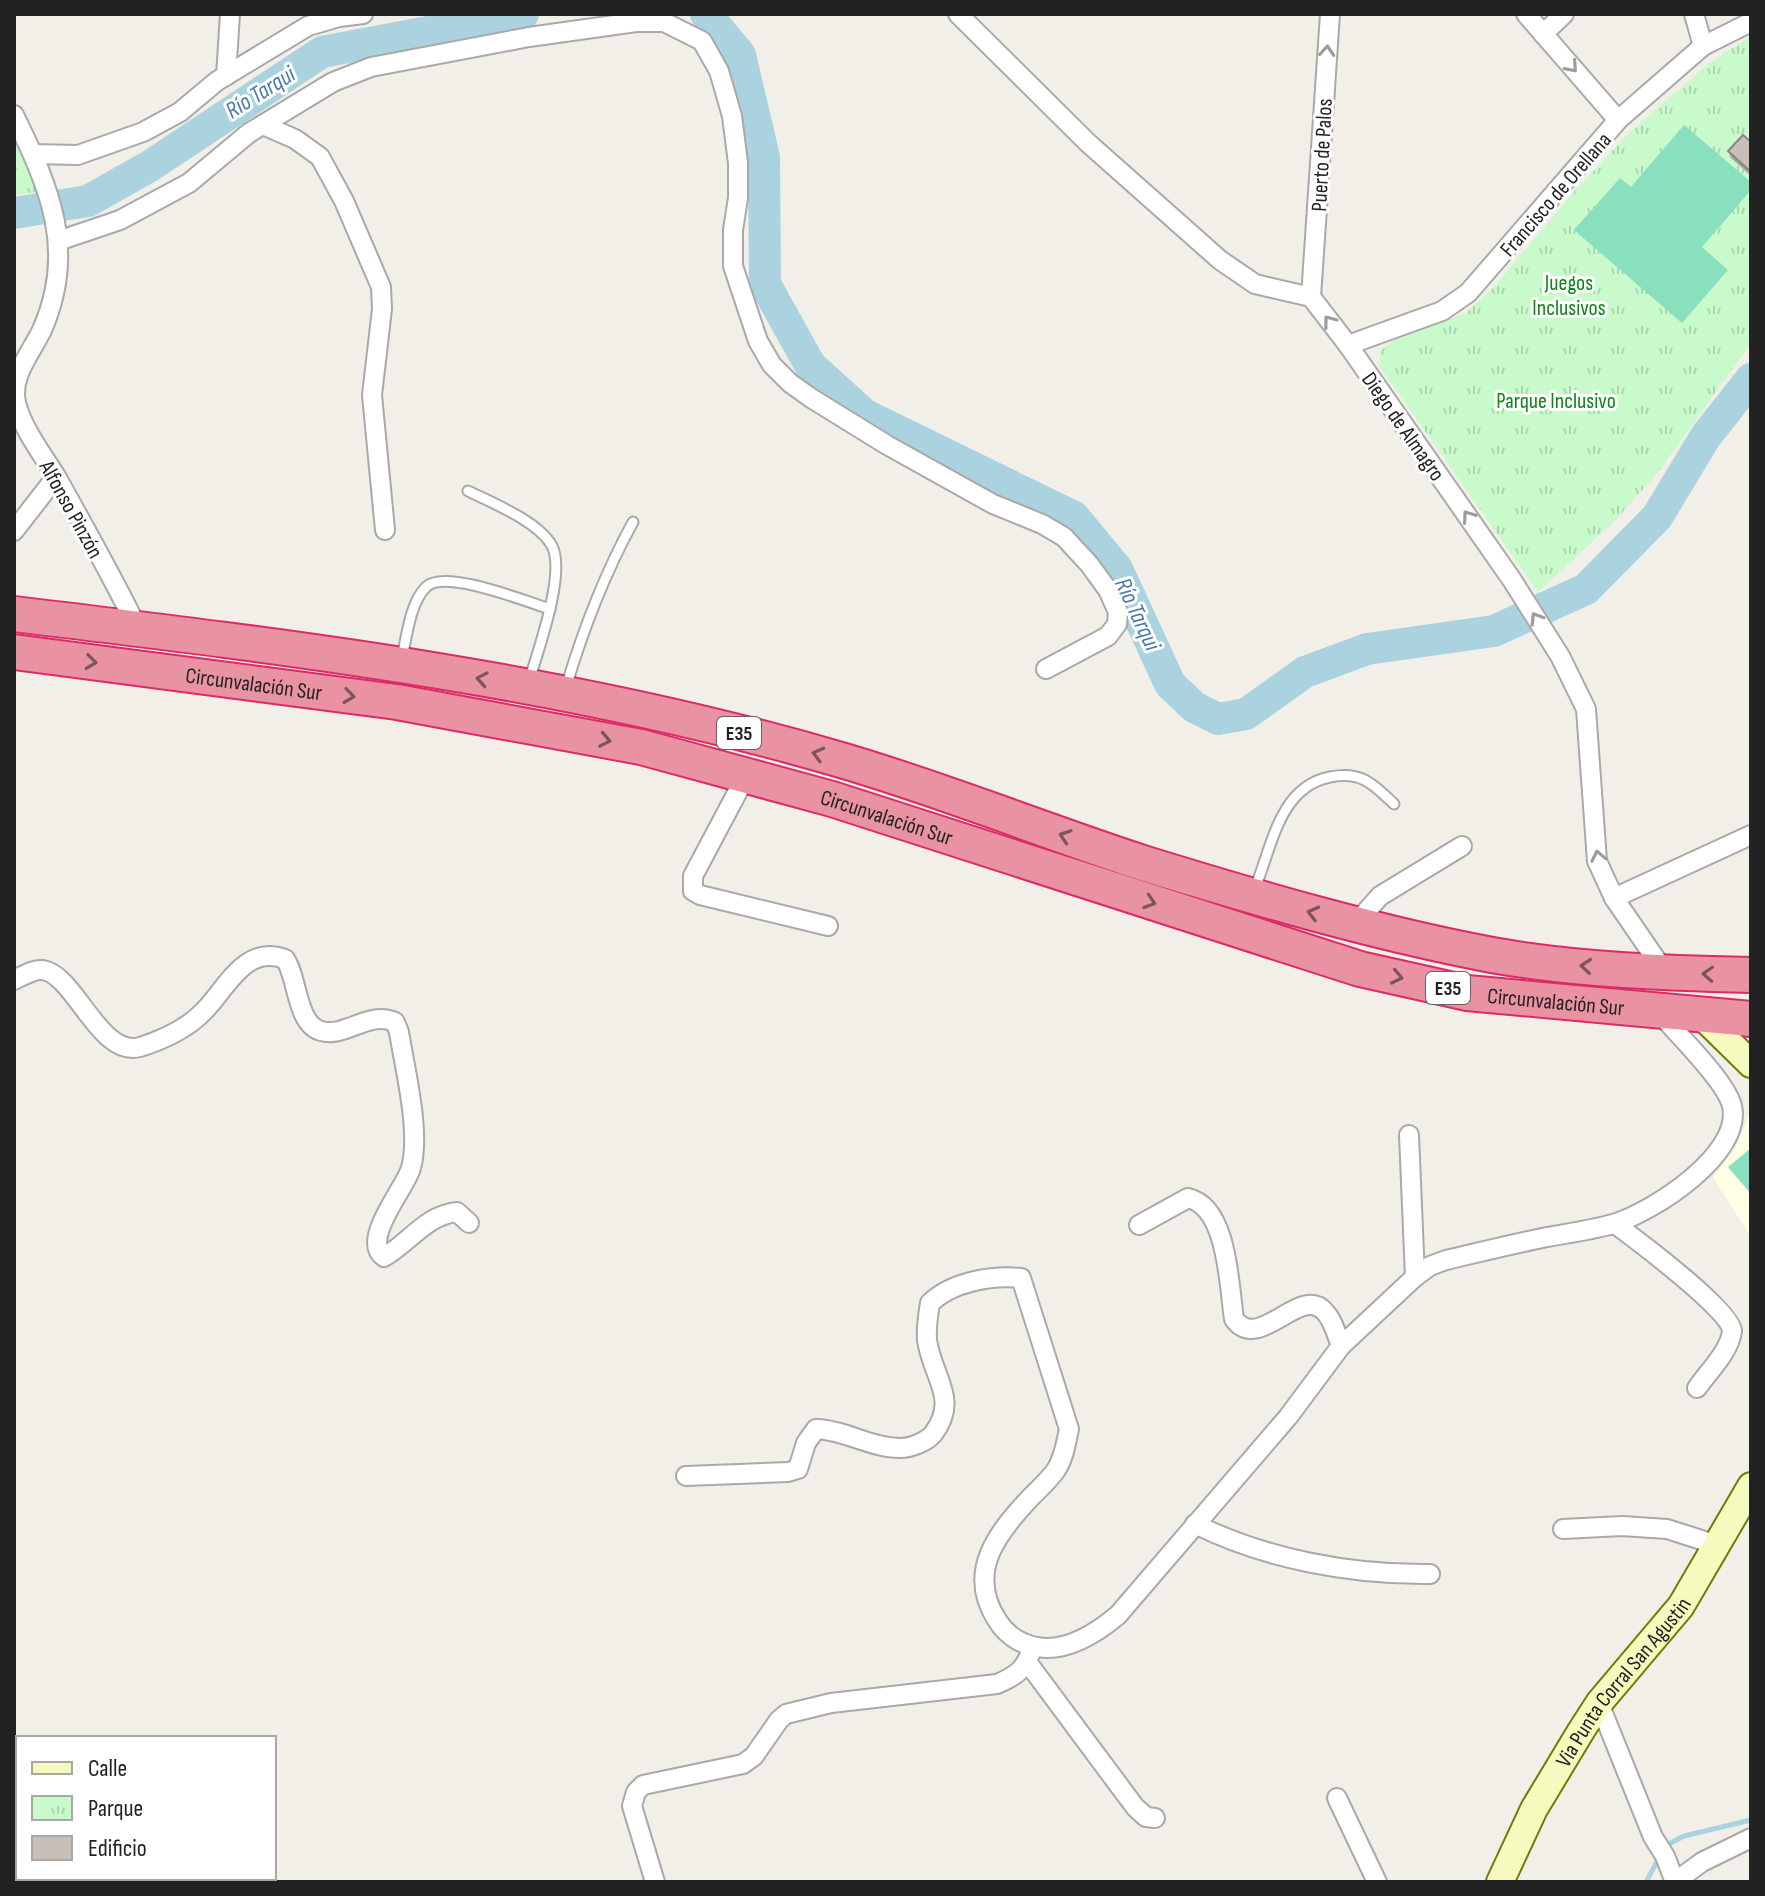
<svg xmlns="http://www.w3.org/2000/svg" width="1765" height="1896" font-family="'Sofia Sans Condensed',sans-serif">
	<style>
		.education { fill: #ffffe5 }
		.park { fill: url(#park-tufts) }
		.pitch { fill: #88e0be }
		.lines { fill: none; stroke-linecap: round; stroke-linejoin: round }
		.stream { stroke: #aad3df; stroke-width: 5 }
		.river { stroke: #aad3df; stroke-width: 32 }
		.lane-casing { stroke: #a9a9a9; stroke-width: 13 }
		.street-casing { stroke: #a9a9a9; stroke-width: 22 }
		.secondary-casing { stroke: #707d05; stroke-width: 30 }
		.highway-casing { stroke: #dc2a67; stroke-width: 38 }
		.lane { stroke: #fff; stroke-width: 9 }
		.street { stroke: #fff; stroke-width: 18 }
		.secondary { stroke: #f7fabf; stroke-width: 26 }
		.highway { stroke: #e892a2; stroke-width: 34 }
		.wall { fill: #aba49e }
		.shaded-wall { fill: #8b8681 }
		.building { fill: #c7bfb8; stroke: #8b8681; stroke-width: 2 }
		.oneway { stroke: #9c9c9c }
		.oneway2 { stroke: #7b545c }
		.labels { text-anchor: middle; stroke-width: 6; stroke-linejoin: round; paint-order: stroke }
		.shield { fill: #fff; stroke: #646464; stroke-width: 2 }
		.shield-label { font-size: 20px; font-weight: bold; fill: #222 }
		.street-label { font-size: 22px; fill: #222; stroke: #fff }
		.park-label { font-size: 22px; fill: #0c8416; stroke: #fff }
		.water-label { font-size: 24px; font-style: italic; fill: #4a7aab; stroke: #fff }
	</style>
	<defs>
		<pattern id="park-tufts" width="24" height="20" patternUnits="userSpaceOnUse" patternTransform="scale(2)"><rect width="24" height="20" fill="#c8facc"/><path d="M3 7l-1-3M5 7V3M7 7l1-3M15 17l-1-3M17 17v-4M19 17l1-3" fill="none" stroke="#acd6af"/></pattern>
	</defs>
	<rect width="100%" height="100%" fill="#f2efe9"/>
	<polygon class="education" points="1751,1110 1751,1231 1748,1232 1713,1178 1737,1145"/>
	<g class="park">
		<polygon points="1751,36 1751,343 1659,471 1613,523 1538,592 1380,367 1380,351 1399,337 1466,313 1494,287 1570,196 1629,133 1708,64"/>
		<polygon points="14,141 34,174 36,192 14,195"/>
	</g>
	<g class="pitch">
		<polygon points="1684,125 1751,182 1751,190 1702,247 1728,270 1682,323 1574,230 1620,178 1631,187"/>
		<polygon points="1751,1148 1751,1194 1728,1167"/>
	</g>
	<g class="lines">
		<g class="stream">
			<polyline points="1665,1846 1684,1836 1751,1820"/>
			<polyline points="1646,1882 1659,1858"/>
		</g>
		<g class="river">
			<polyline points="706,14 740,55 764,157 765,284 810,365 865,415 1074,517 1117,569 1170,684 1194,707 1218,719 1246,714 1305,672 1367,649 1494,631 1586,589 1657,517 1706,436 1751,379"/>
			<polyline points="14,213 88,201 150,166 322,52 523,14"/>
		</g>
		<defs>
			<g id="lane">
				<path d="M468,491C493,503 539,522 552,546C566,573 538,651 529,681"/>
				<path d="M402,657C407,636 410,603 426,587C444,568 527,602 550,609"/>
				<path d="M566,687C583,630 604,575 633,522"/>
				<path d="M1255,888C1272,847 1279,787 1330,777C1362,771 1373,784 1394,804"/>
			</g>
			<g id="street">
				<polyline points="958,14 1088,143 1220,260 1255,284 1311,297 1348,345 1512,580 1560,656 1586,709 1597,861 1614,898 1664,971"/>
				<polyline points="1526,14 1618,120"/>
				<polyline points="1694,14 1703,46"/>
				<polyline points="1543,34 1564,14"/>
				<polyline points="226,76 230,14"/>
				<path d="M14,115C50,188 77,251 42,330C31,353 10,376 16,403C23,430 43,455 57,478C85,528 113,578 138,629"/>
				<polyline points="263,125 295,139 320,157 344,201 381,287 382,309 372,395 385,530"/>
				<polyline points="33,154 78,155 143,132 180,112 217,81 308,26 339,17 363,14"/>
				<polyline points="58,241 120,220 189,183 249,133 333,82 371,67 529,37 636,22 664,22 702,41 719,71 732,116 738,163 738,198 733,230 733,266 758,341 772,365 790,383 811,398 887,445 993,504 1042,524 1064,537 1089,564 1108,590 1118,612 1117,624 1108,636 1046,669"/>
				<polyline points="1311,297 1330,14"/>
				<polyline points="1348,345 1442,311 1468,293 1618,120 1703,46 1751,22"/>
				<polyline points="14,531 56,477"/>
				<polyline points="746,776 693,876 693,891 700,895 828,926"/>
				<polyline points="1614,898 1751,835"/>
				<polyline points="1356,923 1380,896 1462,846"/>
				<path d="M14,980C23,976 33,969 43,970C75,975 100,1058 140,1047C162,1040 188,1028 204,1011C227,988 245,944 285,959C298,977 296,1024 321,1031C346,1038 368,1010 395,1022L399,1032C405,1070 421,1132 411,1168C406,1187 360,1240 384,1257C409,1243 426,1215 457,1212L469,1223"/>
				<polyline points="1409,1135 1415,1277"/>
				<path d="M1615,1224C1634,1238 1733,1312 1732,1331C1730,1351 1708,1372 1697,1388"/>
				<path d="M1139,1225L1188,1198C1228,1207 1229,1286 1234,1319C1259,1354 1301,1283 1325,1312C1333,1320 1337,1336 1341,1346"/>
				<path d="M686,1476L788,1472L798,1469L806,1443L816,1429C845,1430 871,1448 900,1448C911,1448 926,1442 933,1434C960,1399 932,1377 927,1340C926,1328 928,1315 930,1303C952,1282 991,1275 1021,1278L1069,1429C1066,1443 1064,1458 1056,1470C1049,1480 1039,1489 1031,1497C997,1533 966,1572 997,1620C1008,1638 1027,1648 1047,1648C1073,1648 1099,1631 1118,1615L1288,1417L1341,1346L1415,1277L1430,1266L1446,1260C1480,1252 1513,1244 1547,1237C1569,1233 1592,1230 1613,1224C1653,1212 1743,1154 1732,1106C1726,1081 1675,1032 1657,1010"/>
				<path d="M1195,1524C1265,1559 1351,1575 1430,1574"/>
				<polyline points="1563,1529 1622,1526 1667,1529 1717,1545"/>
				<polyline points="1028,1663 1135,1807 1146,1817 1155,1818"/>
				<polyline points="1599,1703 1653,1837 1665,1856 1675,1882 1702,1862 1751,1838"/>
				<polyline points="1337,1798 1377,1882"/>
				<path d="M655,1882L632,1806L636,1792L643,1785L743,1764L754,1756L779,1720L786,1714L831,1703L997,1684C1016,1676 1026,1669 1032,1648"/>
			</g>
			<g id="secondary">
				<polyline points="1700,1014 1751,1064"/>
				<path id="s1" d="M1500,1882L1534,1809L1581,1731L1599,1703L1681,1606L1751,1486"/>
			</g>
			<g id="highway">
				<path d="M14,614C292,647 572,681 841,760C944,790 1044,831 1146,864C1260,899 1376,933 1492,955C1577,970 1665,973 1751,975"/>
				<path id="s2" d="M14,652L397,702L641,747L832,799L1360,969L1467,993L1751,1019"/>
			</g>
		</defs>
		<use href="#lane" class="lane-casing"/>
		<use href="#street" class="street-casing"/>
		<use href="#secondary" class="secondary-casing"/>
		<use href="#highway" class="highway-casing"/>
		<use href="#lane" class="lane"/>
		<use href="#street" class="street"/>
		<use href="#secondary" class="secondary"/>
		<use href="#highway" class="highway"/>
	</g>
	<g class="wall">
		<polygon points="1751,142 1751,176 1731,158 1728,151"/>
		<polygon points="108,1878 151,1878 148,1882 112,1882"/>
	</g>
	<polygon class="shaded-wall" points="143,1878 151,1878 148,1882 140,1882"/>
	<g class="building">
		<polygon points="1743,135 1751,142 1751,172 1728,151"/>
		<polygon points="113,1878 143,1878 140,1882 119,1882"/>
	</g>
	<defs><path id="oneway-chevron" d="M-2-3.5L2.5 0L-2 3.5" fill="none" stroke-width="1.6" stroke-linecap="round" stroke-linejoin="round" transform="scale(2)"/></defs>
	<g class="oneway">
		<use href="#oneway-chevron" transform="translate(1327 51) rotate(-86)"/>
		<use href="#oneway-chevron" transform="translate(1572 67) rotate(49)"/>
		<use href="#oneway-chevron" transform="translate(1329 321) rotate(-127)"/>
		<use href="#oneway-chevron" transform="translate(1468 516) rotate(-125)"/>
		<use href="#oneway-chevron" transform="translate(1536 618) rotate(-122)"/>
		<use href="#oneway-chevron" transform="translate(1598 856) rotate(-101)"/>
	</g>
	<g class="oneway2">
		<use href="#oneway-chevron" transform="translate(91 662) rotate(7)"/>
		<use href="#oneway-chevron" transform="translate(482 679) rotate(-170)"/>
		<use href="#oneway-chevron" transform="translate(349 696) rotate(7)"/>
		<use href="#oneway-chevron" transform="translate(605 740) rotate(11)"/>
		<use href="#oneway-chevron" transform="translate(818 754) rotate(-165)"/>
		<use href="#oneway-chevron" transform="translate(1065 836) rotate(-161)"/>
		<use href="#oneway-chevron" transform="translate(1150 902) rotate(18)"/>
		<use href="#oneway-chevron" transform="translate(1313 913) rotate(-166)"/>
		<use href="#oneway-chevron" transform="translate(1586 966) rotate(-175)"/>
		<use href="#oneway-chevron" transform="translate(1708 974) rotate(-177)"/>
		<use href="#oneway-chevron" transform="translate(1397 977) rotate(12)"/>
	</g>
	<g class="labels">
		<g class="shield">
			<rect x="717" y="717" width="44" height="32" rx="6"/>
			<rect x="1426" y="972" width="44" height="32" rx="6"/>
		</g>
		<g class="shield-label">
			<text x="739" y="740">E35</text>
			<text x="1448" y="995">E35</text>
		</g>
		<g class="street-label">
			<text transform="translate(1321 155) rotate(-87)" y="8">Puerto de Palos</text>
			<text transform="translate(1555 194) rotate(-49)" y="8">Francisco de Orellana</text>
			<text transform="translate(1404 426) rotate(55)" y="8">Diego de Almagro</text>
			<text transform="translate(72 509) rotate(61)" y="8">Alfonso Pinzón</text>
			<text dy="8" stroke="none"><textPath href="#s2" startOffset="242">Circunvalación Sur</textPath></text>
			<text dy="8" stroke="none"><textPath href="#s2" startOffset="890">Circunvalación Sur</textPath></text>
			<text dy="8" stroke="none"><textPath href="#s2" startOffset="1586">Circunvalación Sur</textPath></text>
			<text dy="8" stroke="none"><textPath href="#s1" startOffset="236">Via Punta Corral San Agustin</textPath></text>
		</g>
		<g class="park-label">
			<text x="1569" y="290">Juegos<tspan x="1569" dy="25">Inclusivos</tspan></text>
			<text x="1556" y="408">Parque Inclusivo</text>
		</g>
		<g class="water-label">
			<text transform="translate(260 92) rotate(-32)" y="8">Río Tarqui</text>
			<text transform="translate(1138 614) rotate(65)" y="8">Río Tarqui</text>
		</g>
	</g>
	<rect width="1765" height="1896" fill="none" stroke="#222222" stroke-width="32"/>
	<rect x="16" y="1736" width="260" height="144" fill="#ffffff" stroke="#a7a7a7" stroke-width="2"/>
	<rect x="32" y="1762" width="40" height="12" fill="#f7fabf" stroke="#a7a7a7" stroke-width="2"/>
	<text x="88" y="1776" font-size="24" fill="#222222">Calle</text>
	<rect x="32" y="1796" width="40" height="24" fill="url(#park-tufts)" stroke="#a7a7a7" stroke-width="2"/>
	<text x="88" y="1816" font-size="24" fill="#222222">Parque</text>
	<rect x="32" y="1836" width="40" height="24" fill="#c7bfb8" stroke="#a7a7a7" stroke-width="2"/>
	<text x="88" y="1856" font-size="24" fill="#222222">Edificio</text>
</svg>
